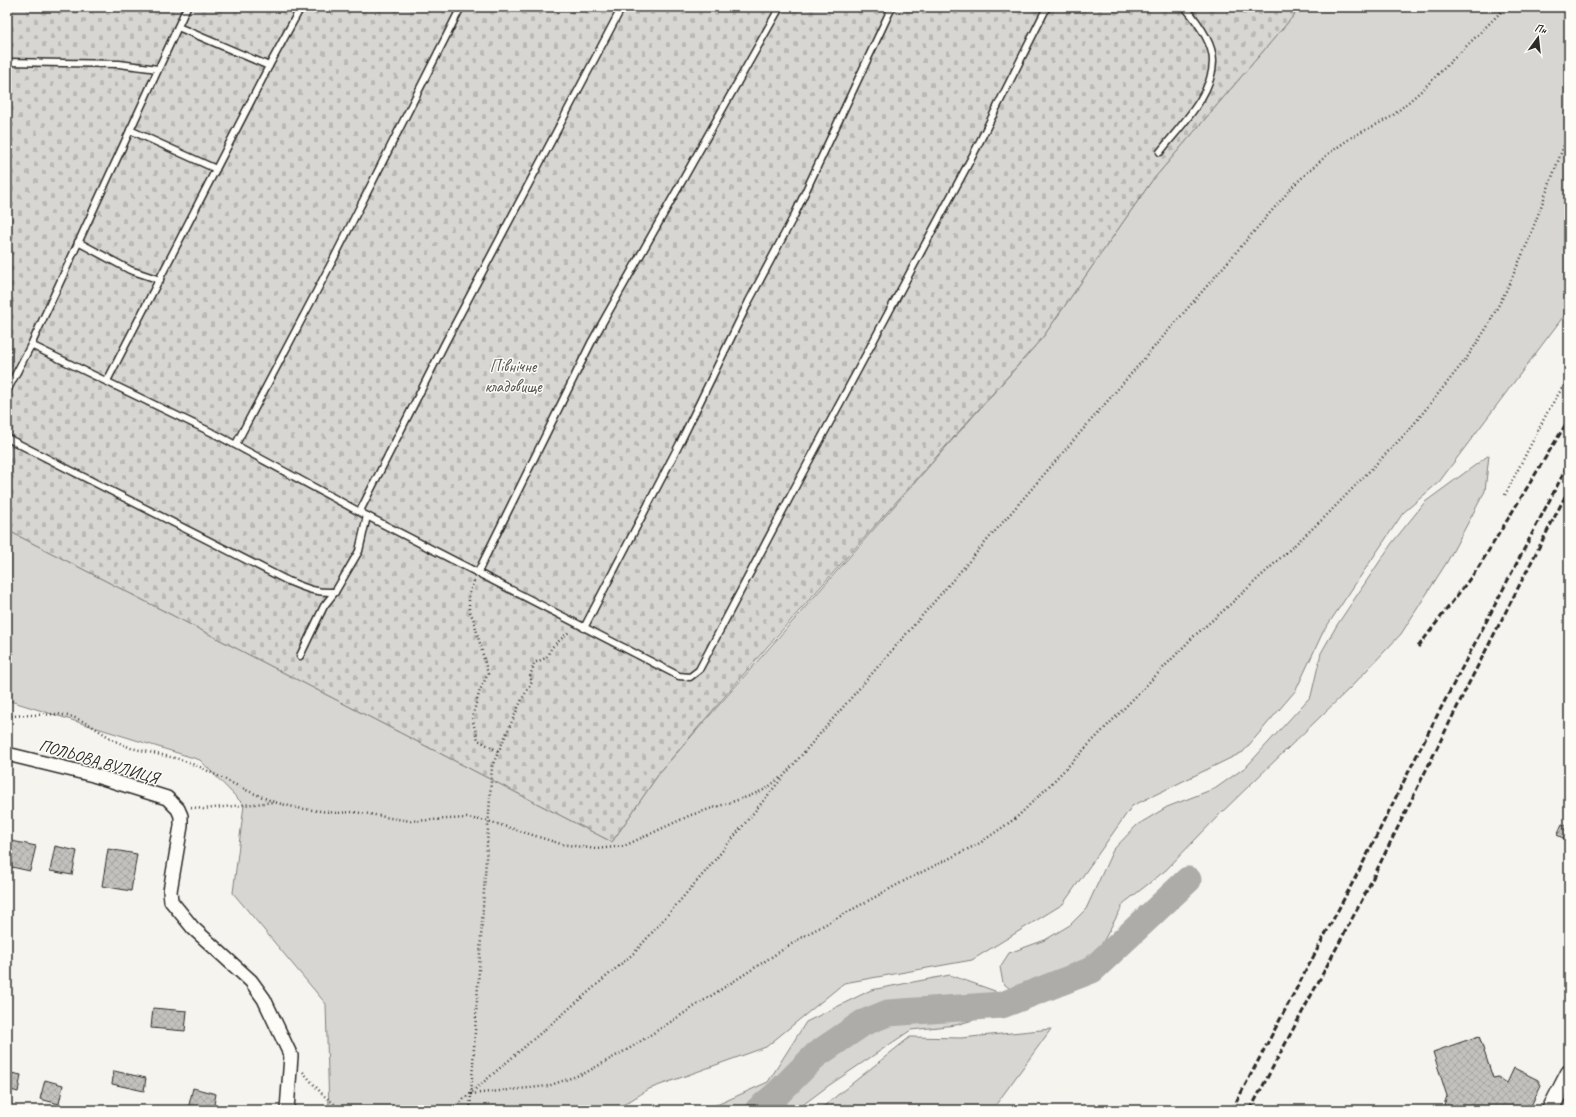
<svg xmlns="http://www.w3.org/2000/svg" width="1576" height="1117" font-family="Caveat,sans-serif">
	<style>
		.grass { fill: #d7d6d2; stroke: #81807e }
		.cemetery { fill: url(#cemetery-stones); stroke: #81807e }
		.lines { fill: none; stroke-linecap: round; stroke-linejoin: round }
		.river { stroke: #adaca9; stroke-width: 27 }
		.building { fill: url(#building-cross-hatch); stroke: #2b2b2b }
		.service-casing { stroke: #2b2b2b; stroke-width: 9 }
		.minor-casing { stroke: #2b2b2b; stroke-width: 16 }
		.tertiary-casing { stroke: #2b2b2b; stroke-width: 19 }
		.path { stroke: #2b2b2b; stroke-width: 2.5; stroke-dasharray: 1 3; stroke-linecap: butt }
		.service { stroke: #fdfcf7; stroke-width: 6 }
		.minor { stroke: #fdfcf7; stroke-width: 13 }
		.tertiary { stroke: #fdfcf7; stroke-width: 16 }
		.rail { stroke: #2b2b2b; stroke-width: 3; stroke-dasharray: 6 3; stroke-linecap: butt }
		.labels { text-anchor: middle; stroke-width: 3; stroke-linejoin: round; paint-order: stroke }
		.park-label { font-size: 17px; fill: #565655; stroke: #fdfcf7 }
		.street-label { font-size: 17px; fill: #2b2b2b; stroke: #fdfcf7 }
	</style>
	<defs>
		<pattern id="cemetery-stones" width="16" height="16" patternUnits="userSpaceOnUse"><rect width="16" height="16" fill="#d7d6d2"/><path d="M2 7V4a2 2 0 0 1 4 0v3zM10 15v-3a2 2 0 0 1 4 0v3z" fill="#b9b8b4"/></pattern>
		<pattern id="building-cross-hatch" width="8" height="8" patternUnits="userSpaceOnUse"><rect width="8" height="8" fill="#c2c1be"/><path d="M0 0l8 8M0 8l8-8" fill="none" stroke="#a7a6a3"/></pattern>
	</defs>
	<rect width="100%" height="100%" fill="#f5f4ef"/>
	<filter id="ink" filterUnits="userSpaceOnUse"><feTurbulence type="fractalNoise" baseFrequency=".025" numOctaves="2"/><feDisplacementMap in="SourceGraphic" scale="8" xChannelSelector="R" yChannelSelector="G"/><feConvolveMatrix kernelMatrix="1 2 1 2 8 2 1 2 1" color-interpolation-filters="sRGB"/></filter>
	<g filter="url(#ink)">
		<g class="grass">
			<polygon points="1301,7 1569,7 1569,309 1439,482 1403,513 1323,632 1296,690 1243,752 1132,806 1063,904 972,960 844,983 766,1047 649,1089 615,1110 329,1110 326,1004 233,893 244,805 200,760 7,700 7,530 612,842 660,772 1043,337 1151,182"/>
			<polygon points="1489,455 1485,491 1447,562 1401,634 1352,686 1220,814 1166,870 1124,903 1097,953 1033,989 1016,994 1003,983 1000,967 1009,953 1045,940 1070,925 1086,909 1113,850 1137,825 1167,807 1216,788 1247,766 1311,696 1321,653 1337,625 1392,543 1425,502"/>
			<polygon points="950,975 995,991 997,1013 956,1025 911,1030 828,1086 796,1110 694,1110 719,1104 768,1082 806,1022 871,990"/>
			<polygon points="1051,1029 992,1110 819,1110 910,1037 961,1038"/>
		</g>
		<polygon class="cemetery" points="7,7 1301,7 1151,182 1043,337 767,647 660,772 612,842 7,530"/>
		<g class="lines">
			<polyline class="river" points="758,1110 777,1094 816,1055 863,1023 888,1013 1002,1005 1092,970 1188,880"/>
		</g>
		<g class="building">
			<polygon points="1562,824 1569,826 1569,841 1557,835"/>
			<polygon points="7,840 36,846 30,871 7,866"/>
			<polygon points="55,846 77,851 72,875 50,871"/>
			<polygon points="108,849 137,854 131,891 102,886"/>
			<polygon points="153,1008 187,1011 185,1031 151,1028"/>
			<polygon points="1479,1036 1493,1078 1498,1077 1507,1083 1514,1068 1538,1080 1541,1085 1529,1110 1444,1110 1444,1105 1447,1096 1433,1052"/>
			<polygon points="114,1071 146,1078 144,1091 112,1084"/>
			<polygon points="7,1072 21,1075 18,1092 7,1089"/>
			<polygon points="45,1080 63,1085 59,1104 40,1099"/>
			<polygon points="193,1088 216,1094 213,1110 188,1109"/>
		</g>
		<g class="lines">
			<defs>
				<g id="service">
					<polyline points="178,27 269,66"/>
					<polyline points="7,62 119,64 158,69"/>
					<polyline points="130,130 216,169"/>
					<path d="M1160,152C1179,127 1213,95 1213,61C1213,43 1196,20 1185,7"/>
					<polyline points="78,242 130,270 160,280"/>
					<polyline points="31,345 217,435 367,516 679,676 690,677 699,670 801,476 973,155 1047,7"/>
					<polyline points="107,381 269,66 301,7"/>
					<polyline points="7,391 31,345 187,7"/>
					<path d="M7,438L288,581C305,588 316,593 335,592"/>
					<polyline points="236,444 333,260 461,7"/>
					<polyline points="360,511 445,343 622,7"/>
					<polyline points="478,572 591,343 780,7"/>
					<polyline points="584,628 679,445 749,301 794,216 892,7"/>
					<polyline points="300,656 324,606 335,592 359,551 367,516"/>
				</g>
				<polyline id="minor" points="7,754 93,775 167,798 178,809 181,816 181,826 170,891 171,901 193,928 251,981 264,999 291,1056 287,1110"/>
				<polyline id="tertiary" points="1550,1110 1569,1073"/>
			</defs>
			<use href="#service" class="service-casing"/>
			<use href="#minor" class="minor-casing"/>
			<use href="#tertiary" class="tertiary-casing"/>
			<g class="path">
				<polyline points="1505,495 1548,411 1569,377"/>
				<polyline points="474,581 469,594 469,609 474,621 488,674 480,690 472,718 478,740 498,751"/>
				<polyline points="7,716 58,714 73,717 87,723 115,741 131,748 179,759 200,767 246,790 274,802 297,808 337,813 353,812 370,814 390,818 411,821 467,818 488,821 561,844 596,849 624,846 691,815 747,797 766,789 782,776"/>
				<polyline points="191,807 203,809 274,802"/>
				<polyline points="303,1072 323,1095 342,1110"/>
				<polyline points="471,1094 548,1086 585,1073 630,1048 804,936 906,880 980,843 1016,818 1047,788 1193,637 1223,611 1326,516 1410,429 1466,359 1486,329 1506,291 1527,244 1569,132"/>
				<polyline points="451,1110 635,952 705,872 787,772 1295,184 1328,154 1352,137 1391,117 1420,92 1506,7"/>
				<polyline points="470,1110 492,766 522,699 532,682 530,677 534,663 546,658 552,647 570,631"/>
			</g>
			<use href="#service" class="service"/>
			<use href="#minor" class="minor"/>
			<use href="#tertiary" class="tertiary"/>
			<g class="rail">
				<polyline points="1418,647 1478,568 1569,419"/>
				<polyline points="1232,1110 1362,865 1428,733 1569,463"/>
				<polyline points="1250,1110 1362,900 1468,685 1569,489"/>
			</g>
		</g>
	</g>
	<g class="labels">
		<g class="park-label">
			<text x="513" y="372">Північне<tspan x="513" dy="20">кладовище</tspan></text>
		</g>
		<g class="street-label">
			<text transform="translate(99 761) rotate(16)" y="6">ПОЛЬОВА ВУЛИЦЯ</text>
		</g>
	</g>
	<rect width="1576" height="1117" fill="none" stroke="#fdfcf7" stroke-width="24"/>
	<rect x="12" y="12" width="1552" height="1093" fill="none" stroke="#2b2b2b" stroke-width="1.5" filter="url(#ink)"/>
	<g transform="translate(1538 38) rotate(15)" stroke="#fdfcf7" stroke-width="3" paint-order="stroke">
	<path d="M0-3L7 15L0 10L-7 15Z" fill="#2b2b2b"/>
	<text y="-6" font-size="11" font-weight="bold" text-anchor="middle" fill="#2b2b2b">Пн</text>
	</g>
</svg>
